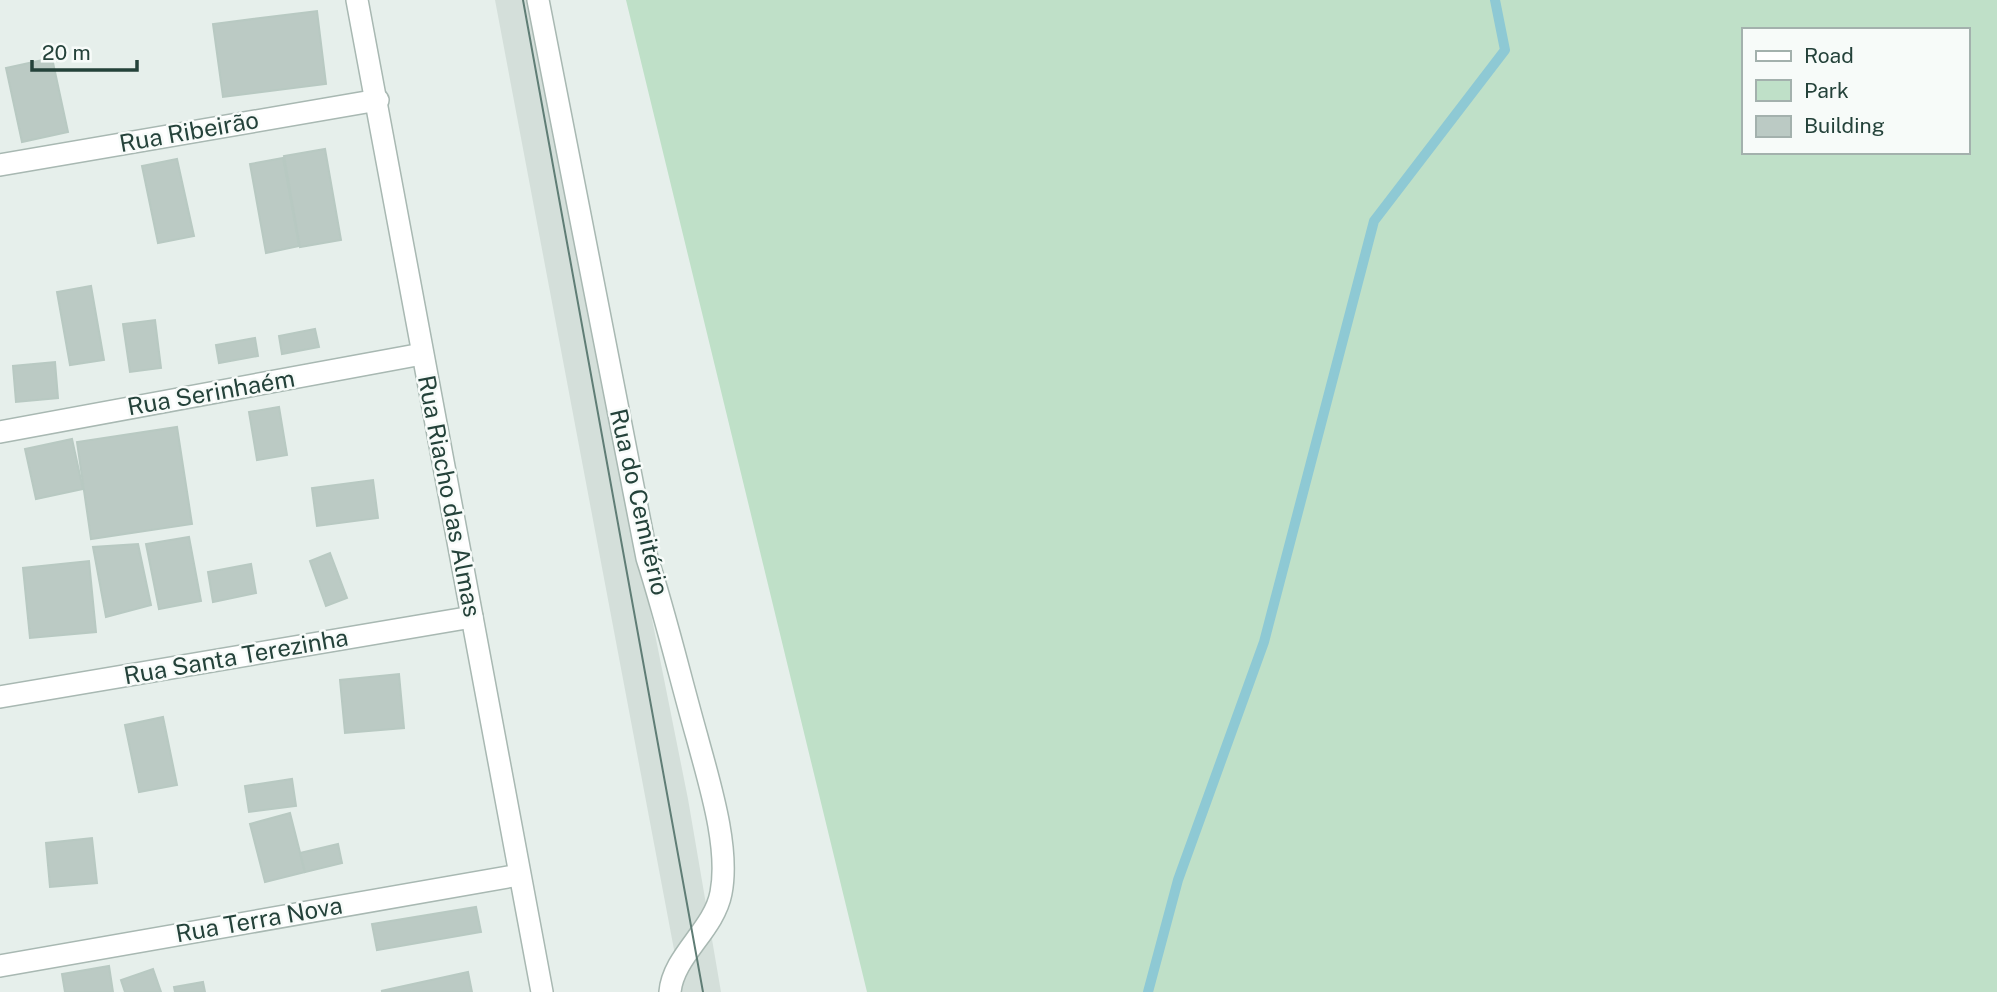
<svg xmlns="http://www.w3.org/2000/svg" width="1997" height="992" font-family="'Public Sans',sans-serif">
	<style>
		.built { fill: #d4dfda }
		.green { fill: #bfe0c8; fill-rule: evenodd }
		.lines { fill: none; stroke-linecap: round; stroke-linejoin: round }
		.stream { stroke: #8ec9d4; stroke-width: 10 }
		.building { fill: #bbcac4; stroke: #b8c9c2; stroke-width: 2 }
		.minor-casing { stroke: #a8b8b2; stroke-width: 24 }
		.minor { stroke: #fff; stroke-width: 21 }
		.tram { stroke: #5f7d75; stroke-width: 2 }
		.labels { text-anchor: middle; stroke-width: 5; stroke-linejoin: round; paint-order: stroke }
		.street-label { font-size: 24px; fill: #24423a; stroke: #f7fbf9 }
	</style>
	<rect width="100%" height="100%" fill="#e6efeb"/>
	<polygon class="built" points="495,0 537,0 595,334 688,799 721,992 682,992"/>
	<path class="green" d="M626,0H1997V992H867ZM1743,30H1967V152H1743Z"/>
	<g class="lines">
		<polyline class="stream" points="1148,992 1178,880 1264,642 1374,221 1505,50 1495,0"/>
	</g>
	<g class="building">
		<polygon points="317,11 326,84 223,97 213,24"/>
		<polygon points="52,58 68,132 22,142 6,68"/>
		<polygon points="325,149 341,240 300,247 284,156"/>
		<polygon points="283,158 299,246 266,253 250,164"/>
		<polygon points="177,159 194,236 158,243 142,166"/>
		<polygon points="91,286 104,360 70,365 57,292"/>
		<polygon points="155,320 161,368 130,372 123,324"/>
		<polygon points="315,329 319,347 282,354 279,336"/>
		<polygon points="255,338 258,356 219,363 216,345"/>
		<polygon points="55,362 58,398 16,402 13,366"/>
		<polygon points="279,407 287,455 257,460 249,412"/>
		<polygon points="177,427 192,524 91,539 77,442"/>
		<polygon points="72,439 83,489 36,499 25,449"/>
		<polygon points="373,480 378,518 317,526 312,488"/>
		<polygon points="189,537 201,601 159,609 146,544"/>
		<polygon points="138,544 151,605 106,617 93,547"/>
		<polygon points="330,553 347,598 326,606 310,561"/>
		<polygon points="89,561 96,632 30,638 23,568"/>
		<polygon points="251,564 256,593 213,602 208,572"/>
		<polygon points="399,674 404,728 345,733 340,680"/>
		<polygon points="163,717 177,785 139,792 125,725"/>
		<polygon points="292,779 296,806 249,812 245,786"/>
		<polygon points="290,813 305,872 265,882 250,824"/>
		<polygon points="92,838 97,883 50,887 46,843"/>
		<polygon points="338,844 342,863 305,872 300,853"/>
		<polygon points="476,907 481,932 377,950 372,924"/>
		<polygon points="109,966 113,992 65,992 62,974"/>
		<polygon points="153,969 161,992 125,992 121,980"/>
		<polygon points="468,972 472,992 381,991"/>
		<polygon points="203,982 205,992 175,992 174,987"/>
	</g>
	<g class="lines">
		<defs>
			<g id="minor">
				<polyline points="357,0 542,992"/>
				<path d="M538,0L647,558C666,617 680,677 697,737C709,782 730,847 721,893C714,930 673,956 670,992"/>
				<polyline points="0,165 378,100"/>
				<polyline points="0,432 422,354"/>
				<polyline points="0,697 472,617"/>
				<polyline points="0,966 519,875"/>
			</g>
		</defs>
		<use href="#minor" class="minor-casing"/>
		<use href="#minor" class="minor"/>
		<polyline class="tram" points="523,0 703,992"/>
	</g>
	<g class="labels">
		<g class="street-label">
			<text transform="translate(189 132) rotate(-10)" y="8">Rua Ribeirão</text>
			<text transform="translate(211 393) rotate(-10)" y="8">Rua Serinhaém</text>
			<text transform="translate(449 496) rotate(79)" y="8">Rua Riacho das Almas</text>
			<text transform="translate(639 502) rotate(77)" y="8">Rua do Cemitério</text>
			<text transform="translate(236 657) rotate(-10)" y="8">Rua Santa Terezinha</text>
			<text transform="translate(259 920) rotate(-10)" y="8">Rua Terra Nova</text>
		</g>
	</g>
	<rect x="1742" y="28" width="228" height="126" fill="#f7fbf9" stroke="#a3b1ad" stroke-width="2"/>
	<rect x="1756" y="51" width="35" height="10" fill="#ffffff" stroke="#a3b1ad" stroke-width="2"/>
	<text x="1804" y="63" font-size="21" fill="#24423a">Road</text>
	<rect x="1756" y="80" width="35" height="21" fill="#bfe0c8" stroke="#a3b1ad" stroke-width="2"/>
	<text x="1804" y="98" font-size="21" fill="#24423a">Park</text>
	<rect x="1756" y="116" width="35" height="21" fill="#bbcac4" stroke="#a3b1ad" stroke-width="2"/>
	<text x="1804" y="133" font-size="21" fill="#24423a">Building</text>
	<path d="M32 60v10h105v-10" fill="none" stroke="#24423a" stroke-width="3.5"/>
	<text x="42" y="60" font-size="21" fill="#24423a" stroke="#f7fbf9" stroke-width="5" paint-order="stroke">20 m</text>
</svg>
